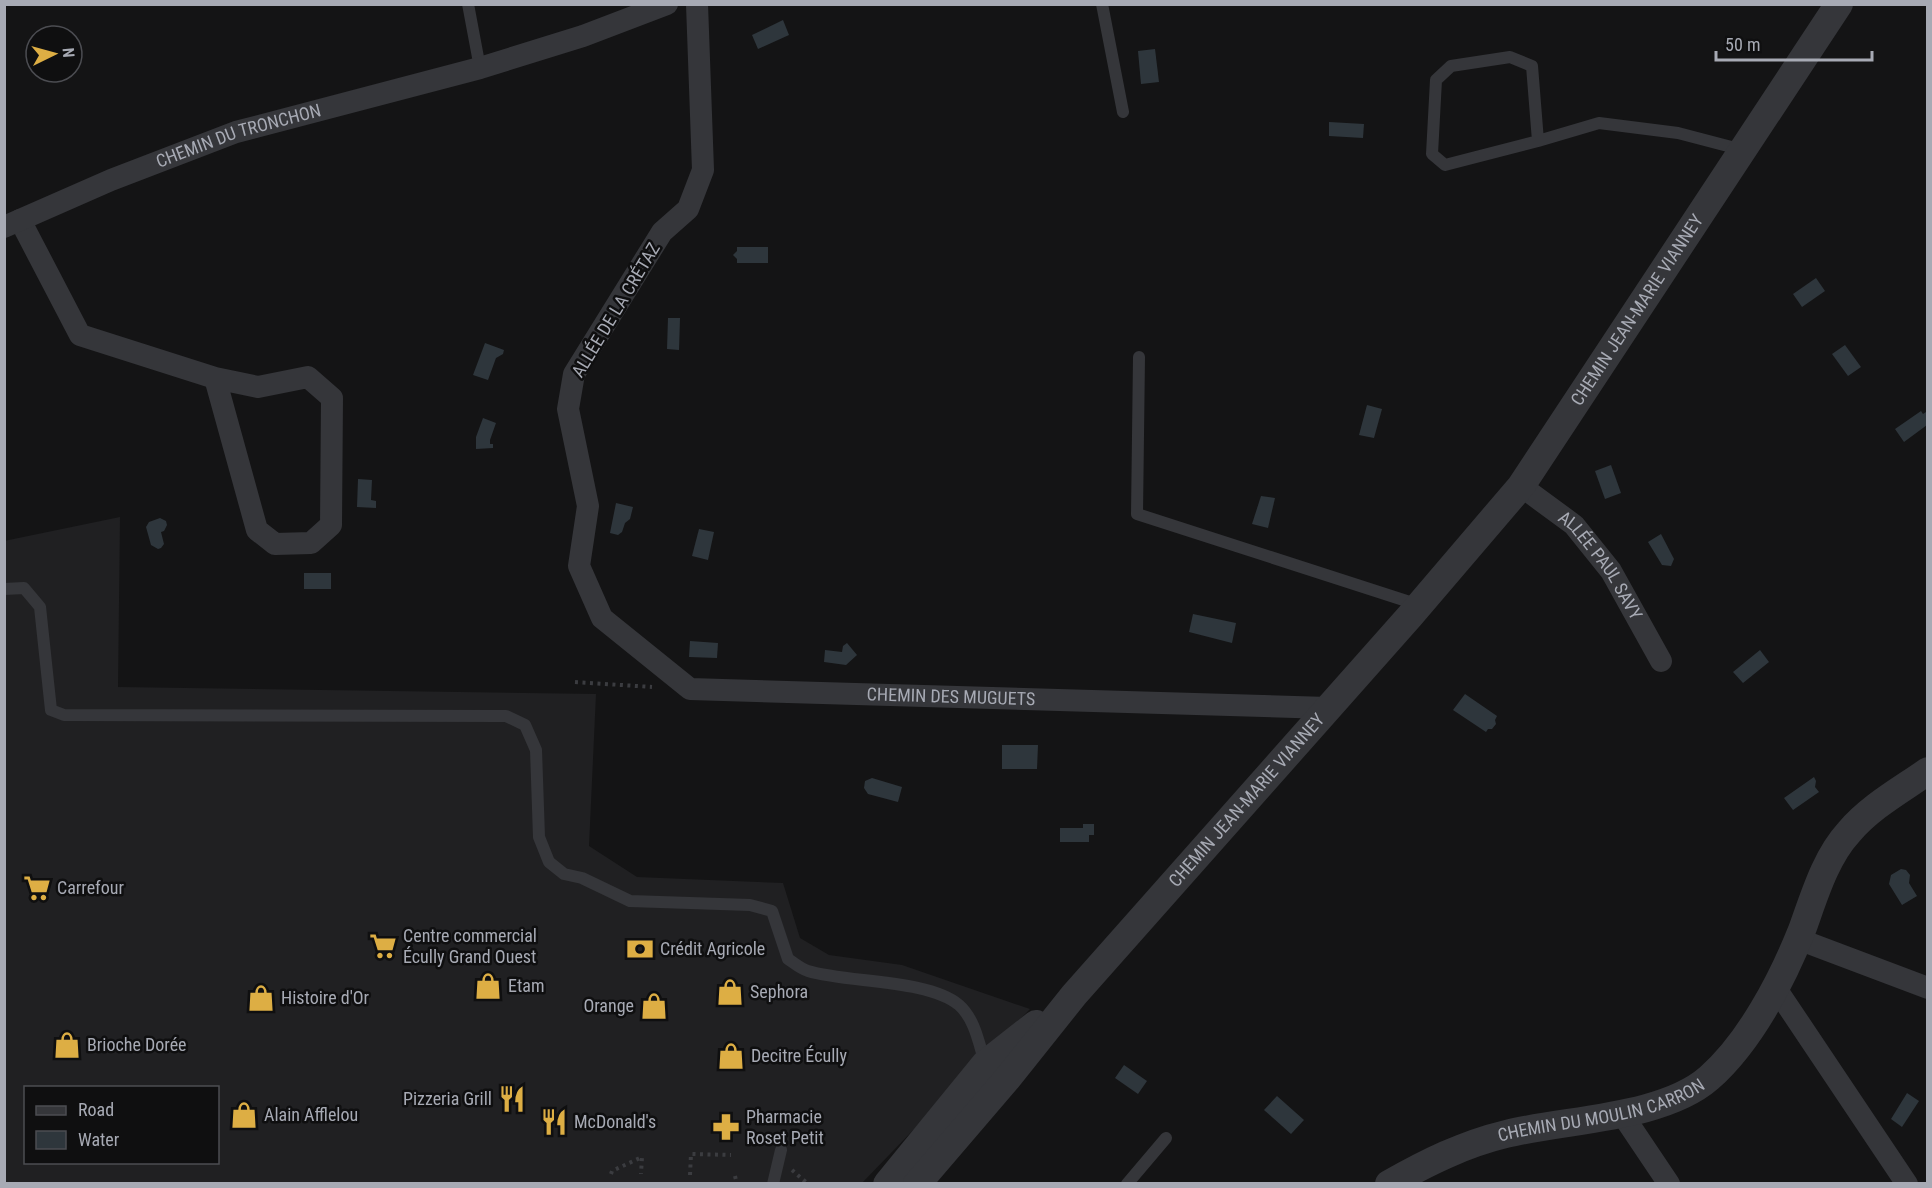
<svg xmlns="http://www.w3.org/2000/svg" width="1932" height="1188" font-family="'Roboto Condensed',sans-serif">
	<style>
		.built { fill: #202022; fill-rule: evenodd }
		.water { fill: #2e363c }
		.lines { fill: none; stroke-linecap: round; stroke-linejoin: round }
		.path { stroke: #3b3c40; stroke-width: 4; stroke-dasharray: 3 4.5; stroke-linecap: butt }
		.service { stroke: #35363a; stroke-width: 12 }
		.minor { stroke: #35363a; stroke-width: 22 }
		.tertiary { stroke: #35363a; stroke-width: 28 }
		.labels { text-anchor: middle; stroke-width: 5; stroke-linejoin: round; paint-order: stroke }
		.street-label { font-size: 18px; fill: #a7aab4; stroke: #0f0f10 }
		.poi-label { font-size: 18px; fill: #a7aab4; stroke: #0f0f10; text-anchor: start }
	</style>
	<rect width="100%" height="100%" fill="#141415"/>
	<path class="built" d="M120,517L118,687L596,694L589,846L637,877L783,883L800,938L829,955L902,965L1030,1009L862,1183H5L4,541ZM26,1088H218V1162H26Z"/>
	<g class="water">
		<polygon points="783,20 789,35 758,49 752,35"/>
		<polygon points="1155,49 1159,82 1141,84 1138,51"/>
		<polygon points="1329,122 1364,124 1363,138 1329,136"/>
		<polygon points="737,247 768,247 768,263 737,263 737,259 733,255 737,251"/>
		<polygon points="1816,278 1825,291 1802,307 1793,294"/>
		<polygon points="668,318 680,318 679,350 667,349"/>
		<polygon points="485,343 504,350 503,354 496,358 488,380 473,375"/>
		<polygon points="1845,345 1861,367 1848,376 1832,354"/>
		<polygon points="1367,405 1382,409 1374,438 1359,435"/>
		<polygon points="1921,411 1923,414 1926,412 1927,425 1904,442 1895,429"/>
		<polygon points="483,418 496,423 490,440 490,444 493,444 493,448 476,449 476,437"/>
		<polygon points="1611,465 1621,493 1605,499 1595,471"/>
		<polygon points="358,479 372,480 371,500 376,501 376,508 357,507"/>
		<polygon points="1261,496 1275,498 1268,528 1252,524"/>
		<polygon points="616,503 633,507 630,519 625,523 622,532 618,535 610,533"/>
		<polygon points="160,518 166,521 167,525 164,531 161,532 164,544 161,548 158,549 151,545 146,527 149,522"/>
		<polygon points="699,529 714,532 708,560 692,556"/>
		<polygon points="1661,534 1674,559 1671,566 1662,565 1648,542"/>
		<rect x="304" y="573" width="27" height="16"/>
		<polygon points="1193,614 1236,623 1232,643 1189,632"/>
		<polygon points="690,641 718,643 717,658 689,657"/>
		<polygon points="847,643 857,655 846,665 824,662 825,650 842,652 843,646"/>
		<polygon points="1760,650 1769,662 1743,683 1733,672"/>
		<polygon points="1465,694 1497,716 1495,720 1496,724 1492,729 1488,729 1486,732 1453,710"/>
		<polygon points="1002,745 1038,745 1037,769 1002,769"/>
		<polygon points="1814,777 1816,781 1815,787 1819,792 1793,810 1784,798"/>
		<polygon points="872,778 902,787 898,802 868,794 864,788 865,781"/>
		<polygon points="1083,824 1094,824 1094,835 1089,835 1089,842 1060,842 1060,828 1083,828"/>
		<polygon points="1901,869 1906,870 1910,875 1909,883 1917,896 1902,905 1889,884 1891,875"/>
		<polygon points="1124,1065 1147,1081 1138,1094 1115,1078"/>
		<polygon points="1907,1093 1919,1101 1902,1127 1891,1119"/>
		<polygon points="1277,1096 1304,1120 1291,1134 1264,1110"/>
	</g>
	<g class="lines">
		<g class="path">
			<polyline points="575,682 652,687"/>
			<polyline points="792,1170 808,1184"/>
			<polyline points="611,1174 612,1171 642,1157 641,1174"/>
			<polyline points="690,1175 691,1154 731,1155"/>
			<polyline points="735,1176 737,1184"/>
		</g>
		<g class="service">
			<polyline points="468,4 480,68"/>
			<polyline points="1102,4 1123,112"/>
			<polyline points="1538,141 1532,66 1510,57 1451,66 1436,80 1432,154 1445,165 1538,141 1599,123 1678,133 1743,150"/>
			<polyline points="1139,357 1137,514 1419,605"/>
			<path d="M4,589L24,588L40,607L51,710L64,715L506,716L525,725L536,750L539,837L549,862L564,874L582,878L630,901L750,905L772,911L788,959C794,963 801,969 808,971C847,983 928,979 959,1005C975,1019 979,1044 985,1063"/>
			<polyline points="773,1184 781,1150"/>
			<polyline points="1127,1184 1166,1138"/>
		</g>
		<g class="minor">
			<path id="s1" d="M697,4L703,170L688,209L662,232L574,374L568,409L588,506L579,566L602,618L690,689L1328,708"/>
			<polyline points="20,220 80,335 215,378 257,530 275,544 311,543 331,525 332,398 308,377 258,387 215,378"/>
			<path id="s2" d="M4,227L111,180L236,132L480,68L583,36L667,4"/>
			<path id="s3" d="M1521,486L1574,525L1611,571L1661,661"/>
			<polyline points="1798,939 1928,988"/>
			<polyline points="1775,987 1907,1184"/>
			<polyline points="1622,1114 1669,1184"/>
		</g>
		<g class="tertiary">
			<polyline points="887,1184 985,1064 1036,1024"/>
			<path id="s4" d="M917,1184L1007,1079L1074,995L1410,616L1521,486L1839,4"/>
			<path id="s5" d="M1389,1184C1426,1163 1464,1144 1506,1134C1565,1119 1662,1119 1709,1078C1750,1042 1782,980 1802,930C1814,897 1825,858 1849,832C1870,807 1901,790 1928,771"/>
		</g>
	</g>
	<defs>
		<symbol id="supermarket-bare" viewBox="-9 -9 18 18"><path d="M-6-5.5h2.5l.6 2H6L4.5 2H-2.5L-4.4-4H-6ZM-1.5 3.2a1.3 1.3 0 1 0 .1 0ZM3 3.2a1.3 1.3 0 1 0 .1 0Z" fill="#ddae44" stroke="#0f0f10" stroke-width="2.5" paint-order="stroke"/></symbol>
		<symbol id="bank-bare" viewBox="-9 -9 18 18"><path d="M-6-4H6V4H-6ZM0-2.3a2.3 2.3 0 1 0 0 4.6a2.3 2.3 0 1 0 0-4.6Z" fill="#ddae44" stroke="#0f0f10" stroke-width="2.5" paint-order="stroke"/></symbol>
		<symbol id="shop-bare" viewBox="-9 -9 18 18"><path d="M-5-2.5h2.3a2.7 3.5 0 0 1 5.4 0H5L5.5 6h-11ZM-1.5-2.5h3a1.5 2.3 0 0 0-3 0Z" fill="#ddae44" stroke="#0f0f10" stroke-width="2.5" paint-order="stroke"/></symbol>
		<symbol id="restaurant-bare" viewBox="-9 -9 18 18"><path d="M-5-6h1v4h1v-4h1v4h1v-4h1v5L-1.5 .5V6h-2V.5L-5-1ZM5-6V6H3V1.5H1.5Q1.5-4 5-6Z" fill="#ddae44" stroke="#0f0f10" stroke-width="2.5" paint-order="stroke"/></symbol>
		<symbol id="pharmacy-bare" viewBox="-9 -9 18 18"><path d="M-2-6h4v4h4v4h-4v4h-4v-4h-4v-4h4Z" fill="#ddae44" stroke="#0f0f10" stroke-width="2.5" paint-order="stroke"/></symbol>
	</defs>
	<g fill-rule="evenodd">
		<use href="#supermarket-bare" x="18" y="869" width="38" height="38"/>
		<use href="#supermarket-bare" x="364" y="927" width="38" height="38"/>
		<use href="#bank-bare" x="621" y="930" width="38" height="38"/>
		<use href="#shop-bare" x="469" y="967" width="38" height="38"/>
		<use href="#shop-bare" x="711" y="973" width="38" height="38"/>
		<use href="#shop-bare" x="242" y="979" width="38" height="38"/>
		<use href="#shop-bare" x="635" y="987" width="38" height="38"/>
		<use href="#shop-bare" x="48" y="1026" width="38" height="38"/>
		<use href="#shop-bare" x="712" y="1037" width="38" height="38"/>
		<use href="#restaurant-bare" x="493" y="1080" width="38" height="38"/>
		<use href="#shop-bare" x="225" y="1096" width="38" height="38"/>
		<use href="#restaurant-bare" x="535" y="1103" width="38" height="38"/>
		<use href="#pharmacy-bare" x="707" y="1108" width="38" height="38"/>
	</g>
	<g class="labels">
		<g class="street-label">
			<text dy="6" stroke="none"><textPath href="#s2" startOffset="252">CHEMIN DU TRONCHON</textPath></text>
			<text transform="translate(616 310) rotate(-59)" y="6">ALLÉE DE LA CRÉTAZ</text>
			<text dy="6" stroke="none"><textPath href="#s4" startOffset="1134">CHEMIN JEAN-MARIE VIANNEY</textPath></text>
			<text dy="6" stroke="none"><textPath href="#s3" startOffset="114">ALLÉE PAUL SAVY</textPath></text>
			<text dy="6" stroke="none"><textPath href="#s1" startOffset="1036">CHEMIN DES MUGUETS</textPath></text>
			<text dy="6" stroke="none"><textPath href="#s4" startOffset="506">CHEMIN JEAN-MARIE VIANNEY</textPath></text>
			<text dy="6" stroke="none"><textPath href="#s5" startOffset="226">CHEMIN DU MOULIN CARRON</textPath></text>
		</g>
		<g class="poi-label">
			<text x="57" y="894">Carrefour</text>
			<text x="403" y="942">Centre commercial<tspan x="403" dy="21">Écully Grand Ouest</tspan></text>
			<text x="660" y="955">Crédit Agricole</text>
			<text x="508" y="992">Etam</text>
			<text x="750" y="998">Sephora</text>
			<text x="281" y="1004">Histoire d'Or</text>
			<text x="634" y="1012" text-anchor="end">Orange</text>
			<text x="87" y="1051">Brioche Dorée</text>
			<text x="751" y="1062">Decitre Écully</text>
			<text x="492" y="1105" text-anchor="end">Pizzeria Grill</text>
			<text x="264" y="1121">Alain Afflelou</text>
			<text x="746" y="1123">Pharmacie<tspan x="746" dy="21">Roset Petit</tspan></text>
			<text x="574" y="1128">McDonald's</text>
		</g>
	</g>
	<rect width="1932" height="1188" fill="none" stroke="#a7aab4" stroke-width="12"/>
	<rect x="24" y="1086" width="195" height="78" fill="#0f0f10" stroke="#4c4d52" stroke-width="1.5"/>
	<rect x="36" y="1106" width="30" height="9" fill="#35363a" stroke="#4c4d52" stroke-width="1.5"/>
	<text x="78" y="1116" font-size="18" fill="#a7aab4">Road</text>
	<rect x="36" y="1131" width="30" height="18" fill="#2e363c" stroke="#4c4d52" stroke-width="1.5"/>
	<text x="78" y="1146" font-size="18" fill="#a7aab4">Water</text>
	<g transform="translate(54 54) rotate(85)"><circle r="28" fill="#0f0f10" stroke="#4c4d52" stroke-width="1.5"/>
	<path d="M0-4.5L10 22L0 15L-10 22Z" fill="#ddae44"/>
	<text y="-9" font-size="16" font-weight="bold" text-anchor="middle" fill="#a7aab4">N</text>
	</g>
	<path d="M1716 51v9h156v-9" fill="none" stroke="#a7aab4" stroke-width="3"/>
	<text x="1725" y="51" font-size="18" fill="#a7aab4" stroke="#0f0f10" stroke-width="4.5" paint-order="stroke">50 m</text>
</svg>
